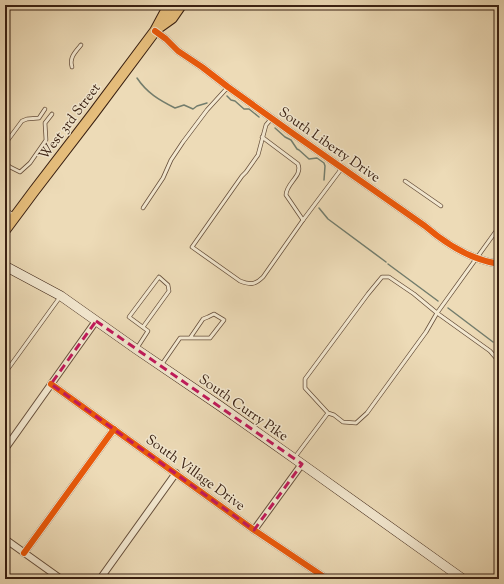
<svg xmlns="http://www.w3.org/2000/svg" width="504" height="584" font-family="'Sorts Mill Goudy',serif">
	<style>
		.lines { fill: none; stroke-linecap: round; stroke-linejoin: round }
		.stream { stroke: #737d6d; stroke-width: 1.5 }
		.lane-casing { stroke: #664f3b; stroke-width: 4.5 }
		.street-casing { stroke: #664f3b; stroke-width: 8 }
		.secondary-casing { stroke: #392012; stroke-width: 10 }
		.primary-casing { stroke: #392012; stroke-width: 12 }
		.lane { stroke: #f3e8d0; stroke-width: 3 }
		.street { stroke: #f3e8d0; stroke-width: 6 }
		.secondary { stroke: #f3e8d0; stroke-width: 9 }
		.primary { stroke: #e6be7c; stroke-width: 10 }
		.cycleway-casing { stroke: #f3e8d0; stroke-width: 8 }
		.cycleway { stroke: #e8590c; stroke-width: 6 }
		.marked { fill: none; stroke: #c2185b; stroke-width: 3; stroke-dasharray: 8 5; stroke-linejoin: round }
		.labels { text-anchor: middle; stroke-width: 3; stroke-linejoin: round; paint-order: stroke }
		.street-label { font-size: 14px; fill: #392012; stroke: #f3e8d0 }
	</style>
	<rect width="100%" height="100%" fill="#eddbb7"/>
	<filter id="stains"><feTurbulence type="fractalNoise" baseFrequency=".005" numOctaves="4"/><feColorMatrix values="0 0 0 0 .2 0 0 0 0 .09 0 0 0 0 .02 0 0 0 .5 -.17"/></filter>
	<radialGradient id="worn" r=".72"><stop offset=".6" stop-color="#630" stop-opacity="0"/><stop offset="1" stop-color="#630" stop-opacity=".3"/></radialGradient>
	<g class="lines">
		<g class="stream">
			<path d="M137,78C147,93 159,100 175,108L184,105L193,109L197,106L207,103"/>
			<polyline points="227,96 231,100 235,101 244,109 249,109 259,117"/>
			<polyline points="275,128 285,137 291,140 297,149 299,150 309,159 317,158 324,163 325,166 324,180"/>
			<polyline points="319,208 328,219 386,262"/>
			<polyline points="388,264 438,301"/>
			<polyline points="448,308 493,342"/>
		</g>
		<defs>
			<g id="lane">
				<path d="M72,67C69,58 75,52 81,45"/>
				<path d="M272,118L266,125L258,155L246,172L242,176L192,247L240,281C250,285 255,285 263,277L303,220L342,168"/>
				<path d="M262,137L298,164C303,176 286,183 286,195L303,220"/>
				<polyline points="5,144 22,121 27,119 39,118 45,109"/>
				<polyline points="5,163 10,167 20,172 30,163 46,140 45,123 52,114"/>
				<polyline points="405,181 441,206"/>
				<polyline points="143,208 163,178 171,160 183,142 207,110 228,87"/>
				<polyline points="5,209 13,215"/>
				<polyline points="499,227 437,313 490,351 496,358 499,369"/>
				<polyline points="137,348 148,331 129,317 159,277 168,285 169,291 143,327"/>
				<polyline points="162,364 180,338 210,338 224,320 214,314 208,317 203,319 190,338"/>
				<polyline points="5,373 60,297"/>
				<polyline points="295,457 328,413 334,415 343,422 356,423 367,413 426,332 437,313 414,294 389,277 382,277 368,294 305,379 305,388 328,413"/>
			</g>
			<g id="street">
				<path d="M155,31L166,39L178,51L202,67L228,87L295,135L425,226C446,244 472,260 499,264"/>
				<polyline points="51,384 254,530 327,579"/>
				<polyline points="5,449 96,321"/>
				<polyline points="254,530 302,464"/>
				<polyline points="5,539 61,579"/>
				<polyline points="24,553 114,429"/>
				<polyline points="100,579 176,473"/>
			</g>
			<polyline id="secondary" points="5,266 61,296 136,349 220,406 302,464 463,579"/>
			<g id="primary">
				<polyline points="158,28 172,18 181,5"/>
				<polyline points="5,230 34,191 93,114 155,31 169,5"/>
			</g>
		</defs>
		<use href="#lane" class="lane-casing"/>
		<use href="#street" class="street-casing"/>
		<use href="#secondary" class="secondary-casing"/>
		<use href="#primary" class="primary-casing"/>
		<use href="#lane" class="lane"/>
		<use href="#street" class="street"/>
		<use href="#secondary" class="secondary"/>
		<use href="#primary" class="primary"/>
		<defs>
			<g id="cycleway">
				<path d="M155,31L166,39L178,51L202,67L228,87L295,135L425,226C446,244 472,260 499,264"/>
				<polyline points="51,384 254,530 327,579"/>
				<polyline points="24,553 114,429"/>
			</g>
		</defs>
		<use href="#cycleway" class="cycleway-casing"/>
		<use href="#cycleway" class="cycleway"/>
	</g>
	<path class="marked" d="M96,321L302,464L254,530L51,384Z"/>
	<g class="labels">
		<g class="street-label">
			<text transform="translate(69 121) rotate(-53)" y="5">West 3rd Street</text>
			<text transform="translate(330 144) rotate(35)" y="5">South Liberty Drive</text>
			<text transform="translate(244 407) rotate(35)" y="5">South Curry Pike</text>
			<text transform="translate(196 472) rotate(36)" y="5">South Village Drive</text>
		</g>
	</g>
	<rect width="504" height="584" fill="none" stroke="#eddbb7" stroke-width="20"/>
	<rect x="6" y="6" width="492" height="572" fill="none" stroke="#392012" stroke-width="2"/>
	<rect x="10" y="10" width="484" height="564" fill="none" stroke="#392012"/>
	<rect width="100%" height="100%" filter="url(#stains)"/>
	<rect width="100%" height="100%" fill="url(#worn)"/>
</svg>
